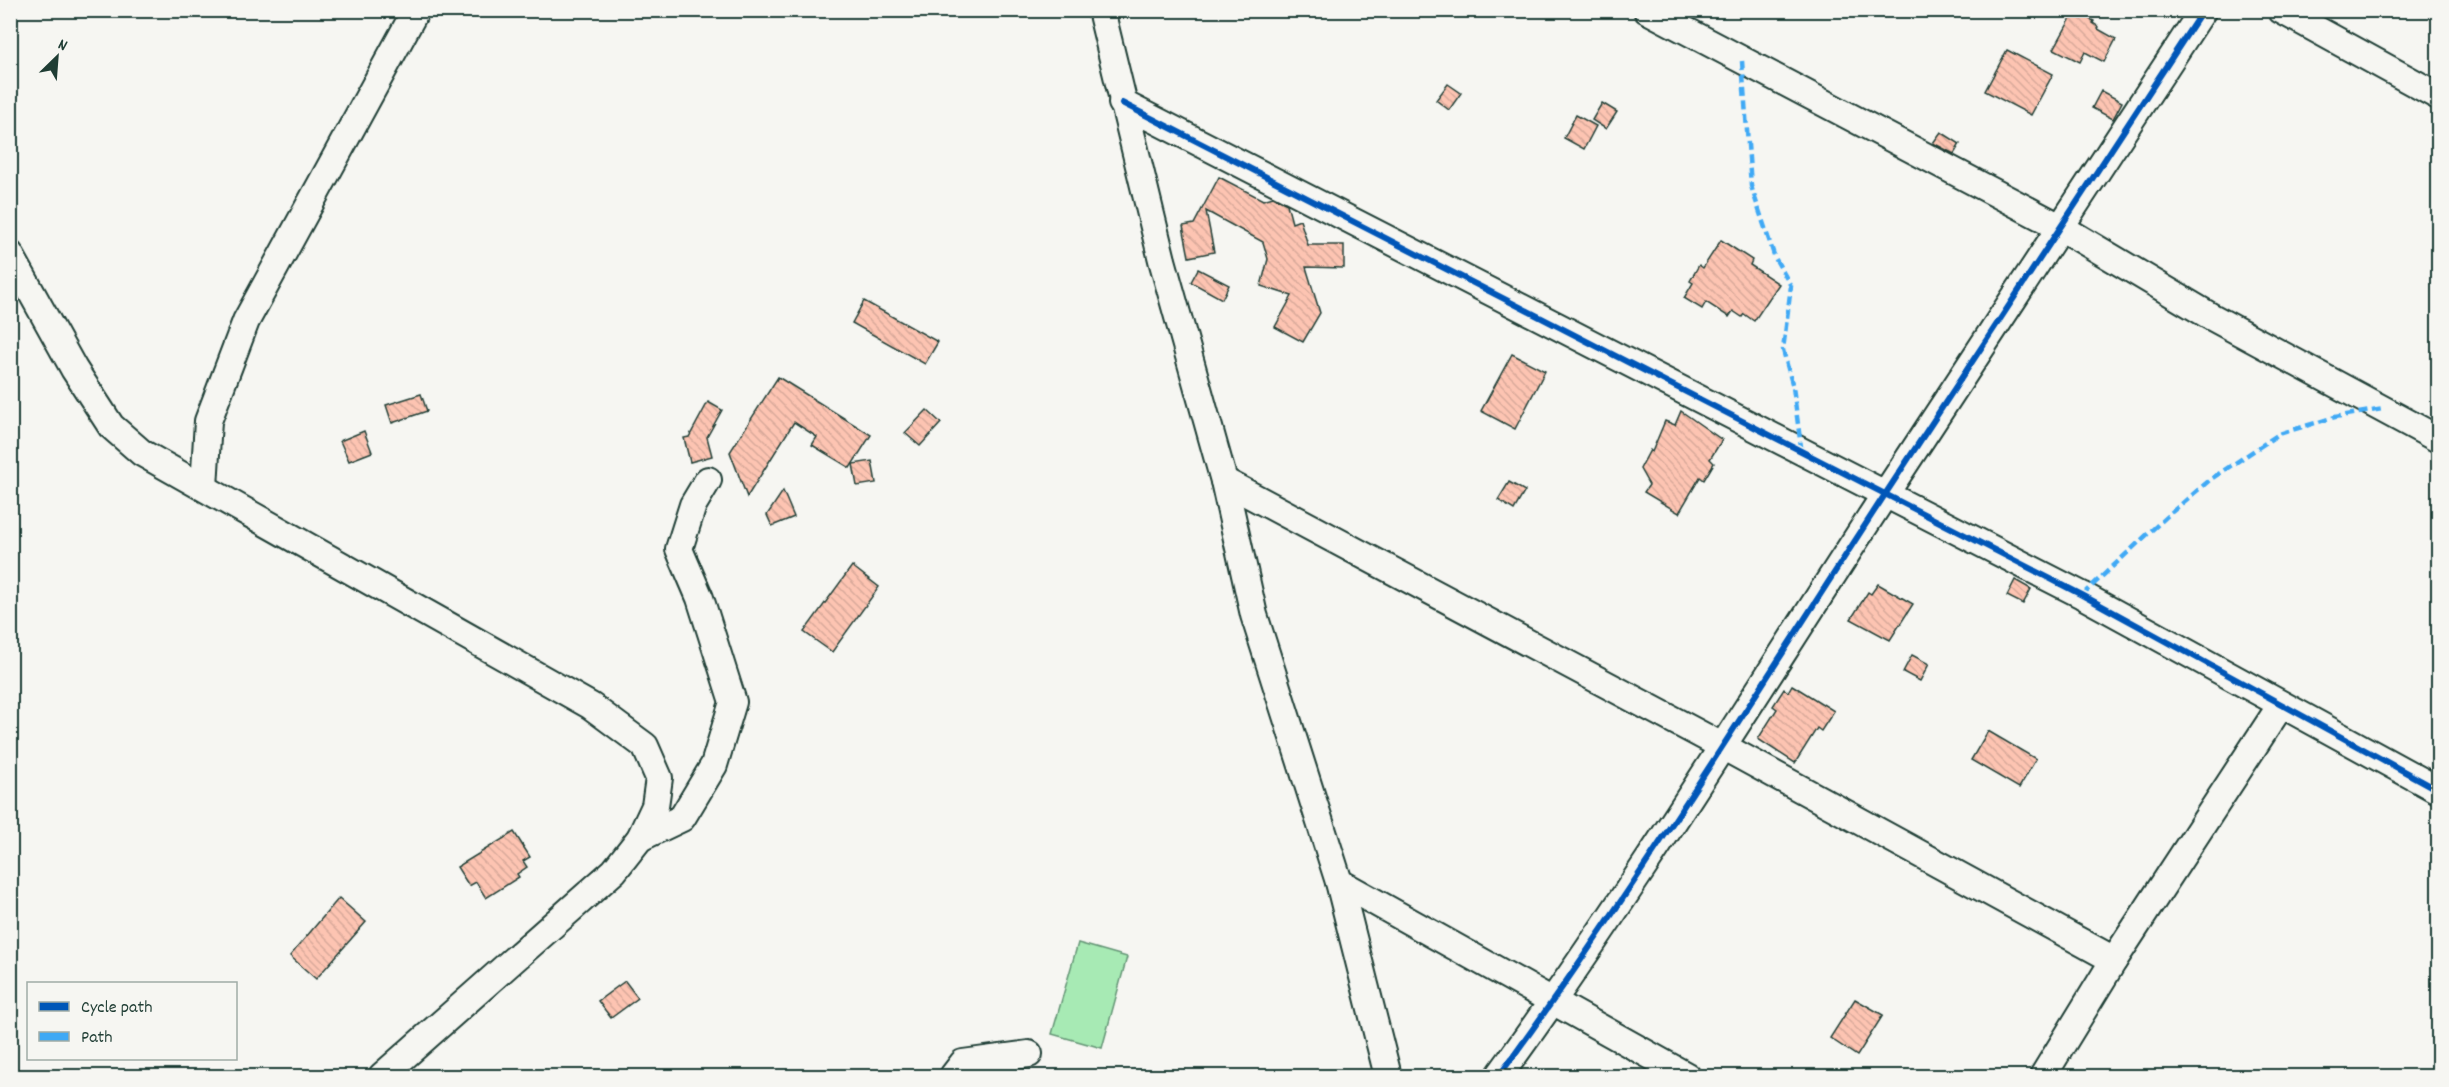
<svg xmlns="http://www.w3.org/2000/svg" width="2449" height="1087" font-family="Dekko,sans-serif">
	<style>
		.grass { fill: #a7eab4; stroke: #639474; stroke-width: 1.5 }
		.building { fill: url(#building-back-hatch); stroke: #1f3d34; stroke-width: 1.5 }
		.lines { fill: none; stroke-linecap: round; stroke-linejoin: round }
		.minor-casing { stroke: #1f3d34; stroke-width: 30 }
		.minor { stroke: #f6f6f2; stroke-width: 26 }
		.quiet { stroke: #3fa9f5; stroke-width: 4.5; stroke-dasharray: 9 4.5; stroke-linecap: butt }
		.cycleway-casing { stroke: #f6f6f2; stroke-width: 10 }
		.cycleway { stroke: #0057b8; stroke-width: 6 }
	</style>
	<defs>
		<pattern id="building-back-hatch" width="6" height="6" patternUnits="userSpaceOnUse" patternTransform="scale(1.5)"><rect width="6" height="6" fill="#fdc4b2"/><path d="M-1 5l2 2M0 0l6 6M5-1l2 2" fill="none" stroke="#d8a99a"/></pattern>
	</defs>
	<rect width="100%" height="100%" fill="#f6f6f2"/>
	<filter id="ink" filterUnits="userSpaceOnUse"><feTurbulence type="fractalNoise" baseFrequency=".0167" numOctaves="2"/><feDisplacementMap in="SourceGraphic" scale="12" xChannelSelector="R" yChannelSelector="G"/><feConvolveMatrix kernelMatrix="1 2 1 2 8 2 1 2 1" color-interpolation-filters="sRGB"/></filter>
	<g filter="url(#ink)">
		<polygon class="grass" points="1078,943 1127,957 1102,1048 1052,1034"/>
		<g class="building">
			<polygon points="2075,11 2094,21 2093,23 2099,27 2098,29 2116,39 2104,62 2085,52 2080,62 2054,49"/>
			<polygon points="2007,50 2053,74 2031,115 1985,91"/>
			<polygon points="1448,84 1461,93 1449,110 1436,100"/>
			<polygon points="2101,91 2122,102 2113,119 2092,108"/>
			<polygon points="1602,103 1617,112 1606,129 1592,120"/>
			<polygon points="1576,115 1596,126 1584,149 1564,138"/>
			<polygon points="1941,132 1960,144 1954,154 1933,143"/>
			<polygon points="1219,177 1263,200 1273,197 1287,204 1292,223 1300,220 1308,245 1344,245 1344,268 1306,267 1320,313 1303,342 1275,327 1292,296 1261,286 1268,259 1263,242 1206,211 1214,252 1189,257 1183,226 1194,224"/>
			<polygon points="1721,240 1752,260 1750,265 1779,284 1754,321 1744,314 1742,317 1733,311 1729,317 1706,302 1702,309 1684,298 1693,283 1690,281 1699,265 1703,268"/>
			<polygon points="1198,269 1229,285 1222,299 1191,282"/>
			<polygon points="864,301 938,342 925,364 852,323"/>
			<polygon points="1512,354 1545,371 1515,429 1481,411"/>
			<polygon points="778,377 871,435 850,468 812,445 817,437 794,422 747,497 730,452"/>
			<polygon points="421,394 427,411 392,423 386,405"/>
			<polygon points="708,402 722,410 707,437 712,456 690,462 684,438 689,437"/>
			<polygon points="927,410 941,423 920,446 905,433"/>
			<polygon points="1681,411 1722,440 1710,459 1714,463 1704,480 1700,477 1679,513 1644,492 1649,485 1640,469 1650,450 1652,452 1665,421 1675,425"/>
			<polygon points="364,431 372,452 349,461 340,441"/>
			<polygon points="872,461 876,483 857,486 853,464"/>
			<polygon points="1509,482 1525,491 1514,510 1498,500"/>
			<polygon points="783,491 794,517 772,526 767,515"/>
			<polygon points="852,566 879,587 832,652 804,632"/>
			<polygon points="2015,580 2031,589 2023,604 2007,596"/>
			<polygon points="1878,584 1913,604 1890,640 1851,619 1868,592 1871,594"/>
			<polygon points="1912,655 1929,664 1920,681 1903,672"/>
			<polygon points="1792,685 1834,711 1821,731 1817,728 1795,763 1758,739 1777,709 1773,706 1784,689 1788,692"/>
			<polygon points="1988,731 2036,759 2019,788 1971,760"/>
			<polygon points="514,832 530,857 523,861 527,867 517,874 519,877 486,898 476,882 469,886 457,867"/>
			<polygon points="339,898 366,922 316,979 290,956"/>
			<polygon points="625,981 638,998 611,1018 598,1001"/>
			<polygon points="1855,999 1883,1015 1857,1056 1830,1038"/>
		</g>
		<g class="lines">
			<defs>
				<g id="minor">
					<polyline points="1101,10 1162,260 1224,481 1254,615 1339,882 1388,1076"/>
					<polyline points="1647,10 2062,228 2210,316 2438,439"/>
					<polyline points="2281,10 2438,96"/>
					<polyline points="1122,103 2082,595 2438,790"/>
					<polyline points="10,254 74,369 111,426 142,453 591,706 645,746 659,778 655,806 640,838 614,871 382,1076"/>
					<polyline points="1224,481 1724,747 2114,960"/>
					<polyline points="204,487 208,421 246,321 416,10"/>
					<polyline points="640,838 682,818 714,765 733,702 700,598 679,549 693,505 708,480"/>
					<polyline points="1339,882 1687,1076"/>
					<polyline points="953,1076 963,1063 1029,1054"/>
					<path d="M1499,1076C1636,888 1758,689 1886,493C1991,332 2098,172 2203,10"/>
					<polyline points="2043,1076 2114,960 2281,705"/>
				</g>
			</defs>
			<use href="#minor" class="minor-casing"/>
			<use href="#minor" class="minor"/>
			<g class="quiet">
				<polyline points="1742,61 1751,186 1775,258 1791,286 1783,350 1793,387 1802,454"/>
				<polyline points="2082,595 2166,517 2211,479 2279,434 2335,417 2383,409"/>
			</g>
			<defs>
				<g id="cycleway">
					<polyline points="1122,103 2082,595 2438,790"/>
					<path d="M1499,1076C1636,888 1758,689 1886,493C1991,332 2098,172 2203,10"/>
				</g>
			</defs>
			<use href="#cycleway" class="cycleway-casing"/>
			<use href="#cycleway" class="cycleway"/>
		</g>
	</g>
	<rect width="2449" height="1087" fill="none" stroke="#f6f6f2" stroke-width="36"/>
	<rect x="18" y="18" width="2413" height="1051" fill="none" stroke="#1f3d34" stroke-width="2" filter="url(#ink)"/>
	<rect x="27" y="982" width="210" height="78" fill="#f6f6f2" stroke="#a0aca6" stroke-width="1.5"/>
	<rect x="39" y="1002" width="30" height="9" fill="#0057b8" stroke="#a0aca6" stroke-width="1.5"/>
	<text x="81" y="1012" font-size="18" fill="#1f3d34">Cycle path</text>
	<rect x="39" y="1032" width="30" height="9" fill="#3fa9f5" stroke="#a0aca6" stroke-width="1.5"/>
	<text x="81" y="1042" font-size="18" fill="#1f3d34">Path</text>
	<g transform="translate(57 57) rotate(25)" stroke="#f6f6f2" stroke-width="4.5" paint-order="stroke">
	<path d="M0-4.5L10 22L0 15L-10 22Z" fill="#1f3d34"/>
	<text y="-9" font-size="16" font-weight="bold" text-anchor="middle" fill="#1f3d34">N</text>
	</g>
</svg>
